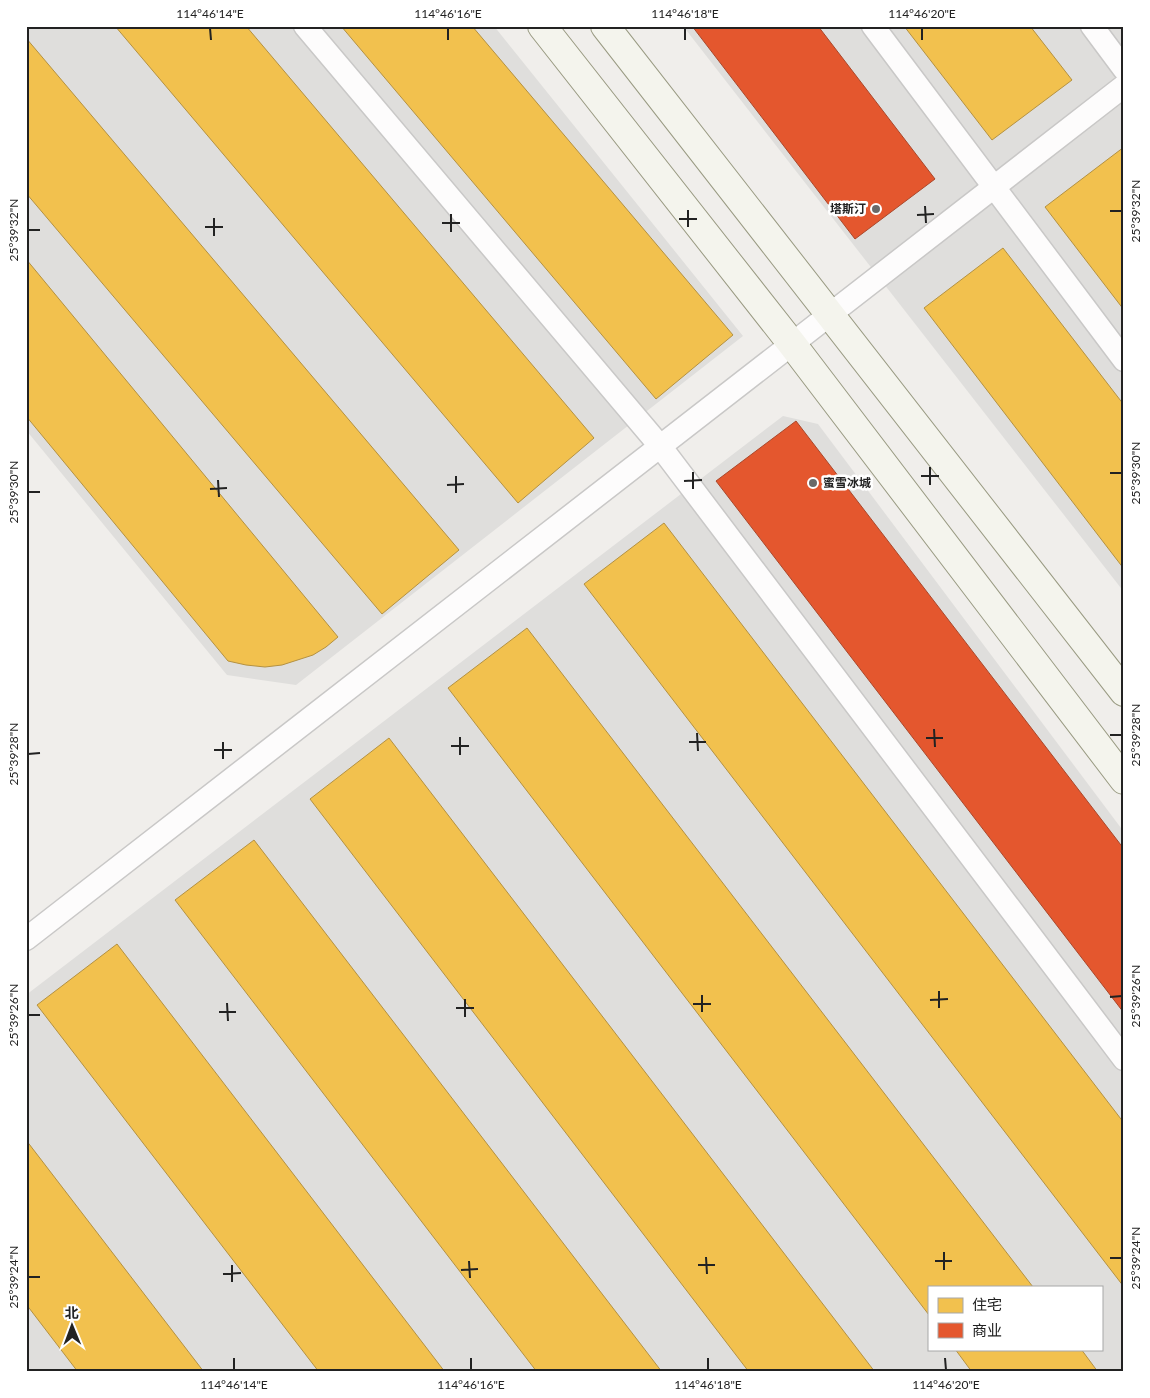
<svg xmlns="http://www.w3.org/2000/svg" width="1150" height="1398" font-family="Lato,'Noto Sans SC',sans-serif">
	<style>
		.residential { fill: #dfdedc; fill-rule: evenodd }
		.homes { fill: #f2c14e; stroke: #b49141 }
		.shops { fill: #e4572e; stroke: #aa472a }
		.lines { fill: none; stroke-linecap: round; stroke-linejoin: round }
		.minor-casing { stroke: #c9c8c7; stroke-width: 25 }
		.secondary-casing { stroke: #999a82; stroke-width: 30 }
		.minor { stroke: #fdfcfc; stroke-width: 22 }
		.secondary { stroke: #f4f4ed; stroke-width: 28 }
		.ticks { fill: none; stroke: #222; stroke-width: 2 }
		.poi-dot { fill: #6a6968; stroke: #fff; stroke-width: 2 }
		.labels { text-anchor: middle; stroke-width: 5; stroke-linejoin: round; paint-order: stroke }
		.poi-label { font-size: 12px; font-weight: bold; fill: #222; stroke: #fff; text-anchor: end }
		.neatline { fill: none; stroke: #222; stroke-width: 2 }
		.ticks-label { font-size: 12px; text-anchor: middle; fill: #222 }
	</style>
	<rect width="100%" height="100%" fill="#f0eeeb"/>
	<g class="residential">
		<polygon points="26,26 494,26 743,336 296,685 227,675 26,430"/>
		<polygon points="683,26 1124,26 1124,592"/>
		<path d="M783,416L818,424L1124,832V1372H26V995ZM929,1287H1101V1349H929Z"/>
	</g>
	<g class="homes">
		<polygon points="115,26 246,26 594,438 518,503"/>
		<polygon points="341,26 472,26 733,335 656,399"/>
		<polygon points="904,26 1030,26 1072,80 992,140"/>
		<polygon points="26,38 459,550 382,614 26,193"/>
		<polygon points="1124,147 1124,310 1045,207"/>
		<polygon points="1003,248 1124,405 1124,569 924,308"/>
		<polygon points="26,259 338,637 326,647 313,655 282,665 265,667 246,665 228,661 26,416"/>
		<polygon points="664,523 1124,1123 1124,1287 584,584"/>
		<polygon points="527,628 1033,1287 929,1287 929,1315 448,688"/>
		<polygon points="389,738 875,1372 749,1372 310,799"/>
		<polygon points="254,840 662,1372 537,1372 175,900"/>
		<polygon points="117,944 445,1372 319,1372 37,1005"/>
		<polygon points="26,1140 204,1372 78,1372 26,1304"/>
		<polygon points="955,1349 1081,1349 1098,1372 972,1372"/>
	</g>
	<g class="shops">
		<polygon points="692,26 818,26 935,179 855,239"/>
		<polygon points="796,421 1124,849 1124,1013 716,481"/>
	</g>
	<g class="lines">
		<defs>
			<g id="minor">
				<polyline points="305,26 660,446 1124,1059"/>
				<polyline points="873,26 1124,360"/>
				<polyline points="1092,26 1124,69"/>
				<polyline points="26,939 1124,86"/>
			</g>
			<g id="secondary">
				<polyline points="542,26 792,344 1124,780"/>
				<polyline points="605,26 1124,692"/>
			</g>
		</defs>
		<use href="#minor" class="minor-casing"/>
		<use href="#secondary" class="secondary-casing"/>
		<use href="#minor" class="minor"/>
		<use href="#secondary" class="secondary"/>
	</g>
	<path class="ticks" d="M210,28L211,40M448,28V40M685,28V40M922,28V40M925,206L926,223M688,210V227M1110,211H1122M451,214V232M917,215L934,214M214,218V236M679,219H697M442,223H460M205,227H223M28,230H40M930,467V485M693,472V489M1110,473H1122M456,476V493M921,476H939M218,480L219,497M684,481L702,480M447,485L464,484M210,489L227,488M28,492H40M934,729L935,747M697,733L698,751M1110,735H1122M460,737V755M926,738H943M223,742V759M689,742H706M451,746H469M214,750H232M28,754L40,753M939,991V1008M702,995V1012M1110,997L1122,996M465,999V1017M930,1000L948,999M227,1003L228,1021M693,1004H711M456,1008H474M219,1012H236M28,1015H40M944,1252V1270M706,1257L707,1274M1110,1258H1122M469,1261L470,1278M935,1261H952M232,1265V1282M698,1265H715M461,1270L478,1269M223,1274L241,1273M28,1277H40M234,1358V1370M471,1358V1370M708,1358V1370M945,1358L946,1370"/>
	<g class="poi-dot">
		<circle cx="876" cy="209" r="5"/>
		<circle cx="813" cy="483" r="5"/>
	</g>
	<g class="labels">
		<g class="poi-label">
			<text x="866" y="213">塔斯汀</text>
			<text x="823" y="487" text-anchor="start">蜜雪冰城</text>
		</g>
	</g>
	<rect width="1150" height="1398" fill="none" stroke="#ffffff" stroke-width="55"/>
	<rect x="928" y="1286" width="175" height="65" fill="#ffffff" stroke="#a7a7a7"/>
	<rect x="938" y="1298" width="25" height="15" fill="#f2c14e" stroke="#a7a7a7"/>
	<text x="972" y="1310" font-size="15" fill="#222222">住宅</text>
	<rect x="938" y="1323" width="25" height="15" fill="#e4572e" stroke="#a7a7a7"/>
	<text x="972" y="1336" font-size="15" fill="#222222">商业</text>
	<g transform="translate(72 1326) rotate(359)" stroke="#ffffff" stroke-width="4" paint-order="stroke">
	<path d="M0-4L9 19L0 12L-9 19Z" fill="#222222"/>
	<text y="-8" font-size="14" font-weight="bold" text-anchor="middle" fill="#222222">北</text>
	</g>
	<rect x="28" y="28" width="1094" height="1342" class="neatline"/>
	<g class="ticks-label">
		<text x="210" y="18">114°46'14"E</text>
		<text x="448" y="18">114°46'16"E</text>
		<text x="685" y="18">114°46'18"E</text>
		<text x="922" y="18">114°46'20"E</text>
		<text transform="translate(1136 211) rotate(-90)" y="4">25°39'32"N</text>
		<text transform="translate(14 230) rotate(-90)" y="4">25°39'32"N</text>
		<text transform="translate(1136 473) rotate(-90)" y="4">25°39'30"N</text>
		<text transform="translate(14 492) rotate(-90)" y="4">25°39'30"N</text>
		<text transform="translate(1136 735) rotate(-90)" y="4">25°39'28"N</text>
		<text transform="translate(14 754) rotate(-90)" y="4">25°39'28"N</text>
		<text transform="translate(1136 996) rotate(-90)" y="4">25°39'26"N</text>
		<text transform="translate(14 1015) rotate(-90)" y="4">25°39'26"N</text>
		<text transform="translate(1136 1258) rotate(-90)" y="4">25°39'24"N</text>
		<text transform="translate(14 1277) rotate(-90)" y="4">25°39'24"N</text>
		<text x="234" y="1389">114°46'14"E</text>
		<text x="471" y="1389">114°46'16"E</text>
		<text x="708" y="1389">114°46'18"E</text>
		<text x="946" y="1389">114°46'20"E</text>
	</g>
</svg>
